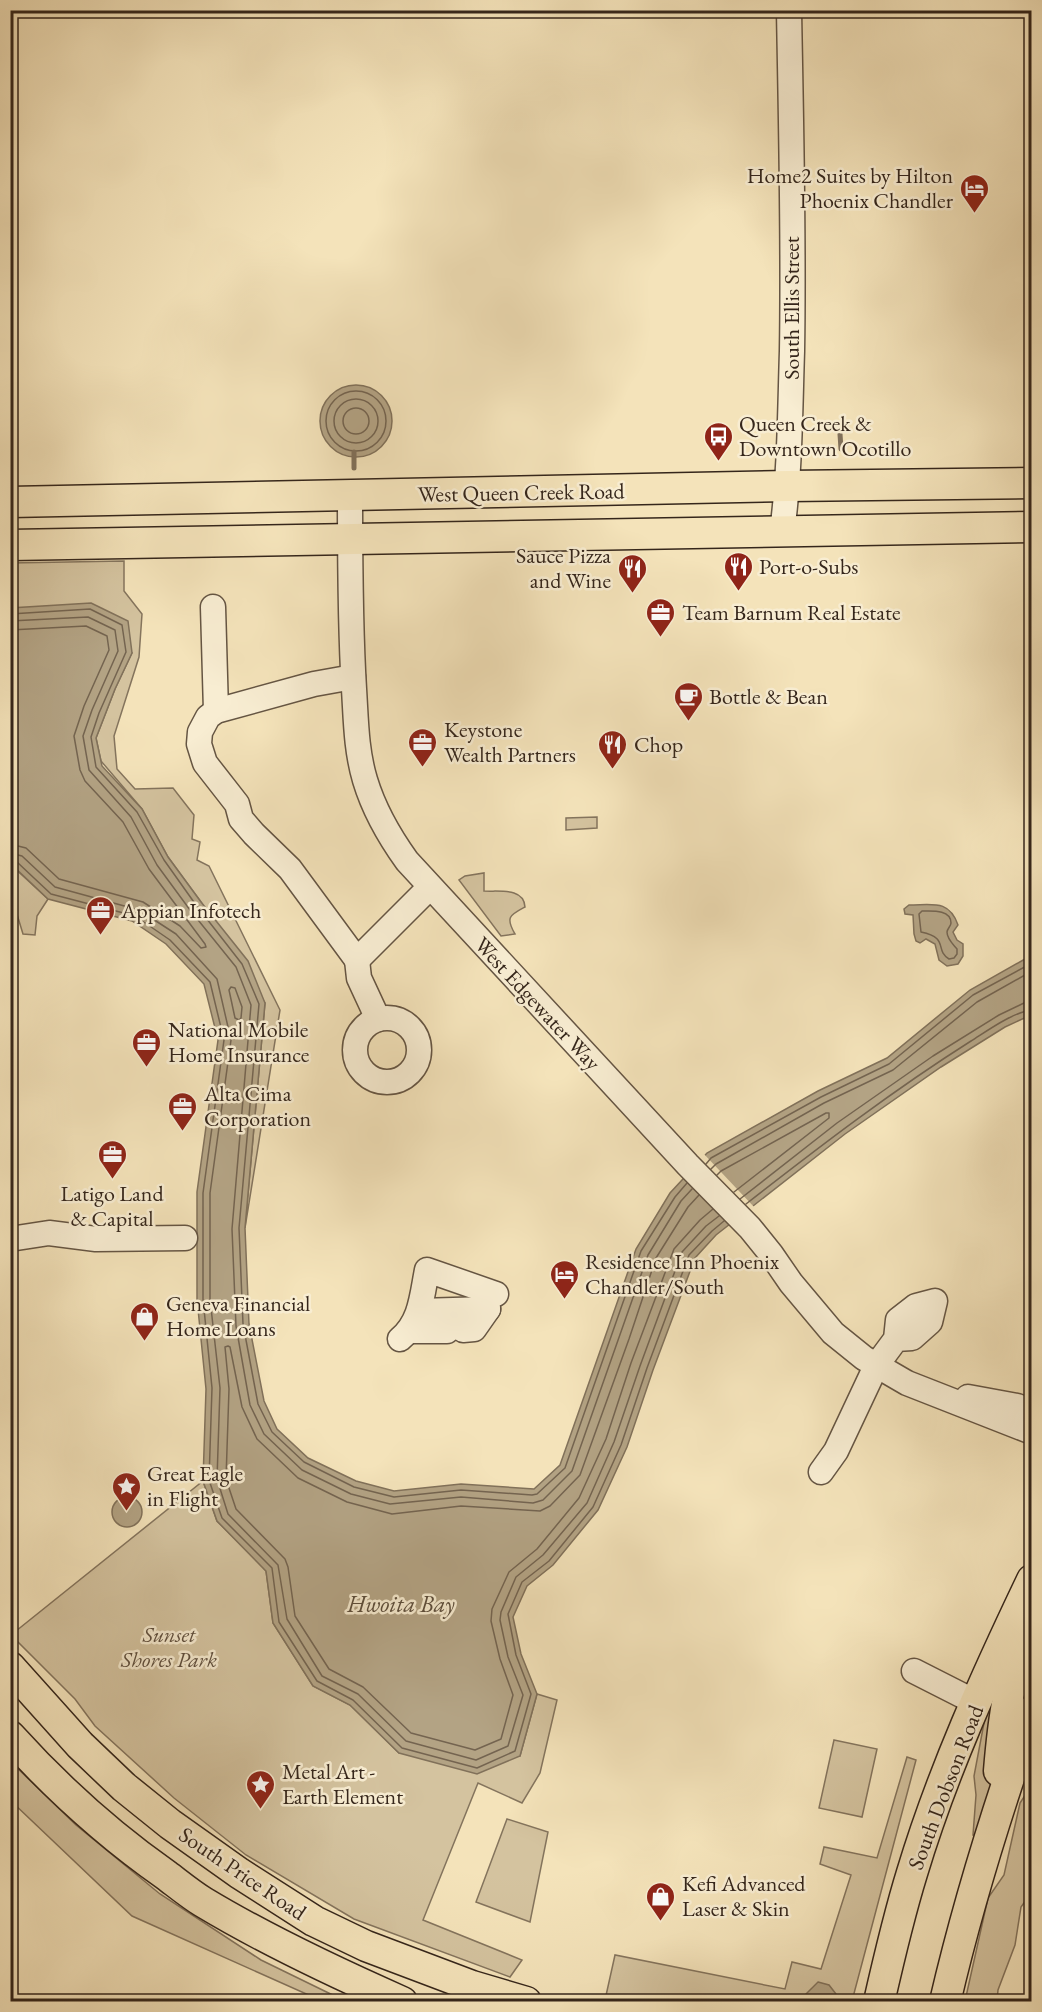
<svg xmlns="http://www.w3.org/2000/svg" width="1042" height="2012" font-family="'EB Garamond',serif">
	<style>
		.green { fill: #d4c39f; stroke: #84745d; stroke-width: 1.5 }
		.water { fill: #b3a384; stroke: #81715a; stroke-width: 1.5 }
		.pier { fill: #f4e3ba }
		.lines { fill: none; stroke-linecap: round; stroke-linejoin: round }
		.shore { stroke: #746450; stroke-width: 1.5 }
		.stream { stroke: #81715a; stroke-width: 5 }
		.minor-casing { stroke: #655543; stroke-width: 27 }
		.major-casing { stroke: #35261b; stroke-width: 33 }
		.minor { stroke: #f8edd2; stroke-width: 24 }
		.major { stroke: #f4e3ba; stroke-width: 30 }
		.labels { text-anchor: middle; stroke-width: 5; stroke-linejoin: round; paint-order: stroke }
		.poi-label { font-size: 22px; fill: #35261b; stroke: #f8edd2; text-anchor: start }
		.street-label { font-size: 22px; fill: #35261b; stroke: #f8edd2 }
		.park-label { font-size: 22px; font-style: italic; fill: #5d4d3c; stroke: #f8edd2 }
		.water-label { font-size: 24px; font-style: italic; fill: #5b4c3a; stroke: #f8edd2 }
	</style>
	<rect width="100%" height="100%" fill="#f4e3ba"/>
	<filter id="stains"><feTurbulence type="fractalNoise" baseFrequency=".00333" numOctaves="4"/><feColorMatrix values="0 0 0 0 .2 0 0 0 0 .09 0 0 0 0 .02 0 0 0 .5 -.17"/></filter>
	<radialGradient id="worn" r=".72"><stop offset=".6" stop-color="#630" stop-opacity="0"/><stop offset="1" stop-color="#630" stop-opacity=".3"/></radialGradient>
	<g class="green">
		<polygon points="124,561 124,591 142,614 139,657 114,736 117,769 135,789 173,788 194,815 192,839 200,842 197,860 209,866 280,1010 245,1228 265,1003 201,902 168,857 142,809 101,761 96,738 115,689 132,653 11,608 10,563"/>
		<polygon points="597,817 597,828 566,830 566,818"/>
		<polygon points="10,864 48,899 37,916 35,935 23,934 16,911 11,913"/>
		<path d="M484,873V891C498,892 524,887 525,907C510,915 505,917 515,934L501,936L459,880L465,876Z"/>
		<polygon points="203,1481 217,1521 266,1571 273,1623 313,1686 350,1705 399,1753 520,1756 537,1694 557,1700 540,1773 522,1803 478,1783 423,1920 522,1960 510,1977 354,1919 246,1855 174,1798 95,1726 75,1699 11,1635"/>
		<polygon points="992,1686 993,1736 991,1790 980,1835 973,1835 976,1795 974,1776 990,1691"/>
		<polygon points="834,1740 877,1749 862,1817 819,1808"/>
		<polygon points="907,1757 916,1760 852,2001 613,2002 605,2000 615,1955 785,1989 792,1962 821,1969 851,1875 820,1864 824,1847 877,1858"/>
		<polygon points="11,1762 76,1825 160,1894 261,1960 345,2001 322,2001 132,1916 11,1801"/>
		<polygon points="1031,1786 1031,1893 1021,1907 1015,1945 998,1990 997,2001 965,2001 988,1898 1004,1875 1020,1803"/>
		<polygon points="507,1819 548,1832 530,1922 476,1902"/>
	</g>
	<g class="water">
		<circle cx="356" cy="421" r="36"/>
		<polygon points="91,603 128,621 132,653 115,689 96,738 102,766 142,809 168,857 201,902 248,961 265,1003 245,1228 249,1324 264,1401 277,1429 308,1458 356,1481 394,1491 461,1484 534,1489 560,1465 636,1249 670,1193 707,1153 818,1091 887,1058 970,990 1025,959 1031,957 1031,1015 1005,1027 941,1067 845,1134 716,1235 695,1258 653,1370 627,1447 598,1510 553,1565 527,1586 513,1617 521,1654 537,1694 520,1756 477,1774 399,1753 350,1705 313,1686 273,1623 266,1571 217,1521 203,1481 206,1389 197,1299 197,1192 218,1040 204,984 166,944 132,921 48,899 11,864 10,608"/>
		<path d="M909,905C932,905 949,899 958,925L953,932L957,940L963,944V956L958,964L947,966L939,960L935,944L926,939L920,943L916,941L914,934L913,915L905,914L904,909Z"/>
		<circle cx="127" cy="1512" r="15"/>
		<polygon points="818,1982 829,1985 836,1994 835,2001 799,2001"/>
	</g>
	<polygon class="pier" points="703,1153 755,1208 731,1227 682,1175"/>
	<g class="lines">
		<g class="shore">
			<circle cx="356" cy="421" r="30"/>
			<circle cx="356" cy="421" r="22"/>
			<circle cx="356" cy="421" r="13"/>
			<polyline points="10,614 90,609 122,625 126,652 99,713 91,737 96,767 137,812 164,860 196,905 242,964 259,1004 239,1228 243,1324 258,1404 272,1432 304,1462 354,1487 394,1497 461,1490 532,1495 537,1494 565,1468 641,1251 675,1197 687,1183"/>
			<polyline points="10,621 88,617 115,630 118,651 92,710 83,736 89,770 131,817 157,865 190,910 236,967 251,1005 232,1229 236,1326 250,1405 264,1434 302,1470 351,1494 390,1504 461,1497 533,1503 543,1500 572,1471 648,1255 681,1201 692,1189"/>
			<polyline points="10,630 86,626 107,636 109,650 84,706 74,736 80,770 85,781 123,822 149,869 205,944 206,947 201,948 180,926 143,902 59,879 26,848 10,844"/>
			<polyline points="10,853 22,856 55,887 139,910 176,934 217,979 231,1040 210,1193 210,1299 220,1388 217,1479 228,1514 278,1565 287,1619 322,1676 358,1694 406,1741 476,1760 508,1746 523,1695 508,1657 500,1620 501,1612 516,1577 543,1555 587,1503 614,1442 640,1366 682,1252 706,1226 719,1216"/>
			<polyline points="10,860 17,862 51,894 135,916 170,940 210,982 224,1040 203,1193 203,1299 212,1388 209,1480 222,1518 272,1568 279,1622 317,1681 353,1700 402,1748 477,1768 515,1751 531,1694 516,1655 508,1614 522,1582 549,1561 593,1507 621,1445 647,1368 689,1255 712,1231 724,1221"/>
			<path d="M922,911C931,911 951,909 951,923C951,926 947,929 947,932C947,939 953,944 957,949V954L954,958L949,959C934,950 950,938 921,932L919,914Z"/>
			<polygon points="231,987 235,988 242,1007 241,1018 239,1020 235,1018 229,990"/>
			<polyline points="706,1164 711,1158 821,1097 889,1064 973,995 1032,963"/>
			<polyline points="711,1169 716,1164 824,1103 893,1070 977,1002 1032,971"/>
			<polyline points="717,1175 721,1171 826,1113 829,1113 829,1118 734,1192"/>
			<polyline points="699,1195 688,1207 656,1258 629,1339 580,1475 550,1506 540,1511 461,1506 392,1514 347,1502 298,1478 257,1439 242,1407 230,1347 228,1346 225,1347 229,1389 226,1479 236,1509 285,1559 288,1567 295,1616 329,1669 363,1687 411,1733 475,1750 501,1739 513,1695 500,1659 491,1621 492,1609 509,1572 537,1549 579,1498 606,1439 631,1363 674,1249 700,1220 713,1209"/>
			<polyline points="740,1199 837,1123 933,1056 999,1015 1024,1003 1032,1002"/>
			<path d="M746,1204C819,1147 892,1091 971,1041C987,1031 1013,1012 1032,1010"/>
		</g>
		<g class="stream">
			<polyline points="840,434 841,449"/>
			<polyline points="354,452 354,468"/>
		</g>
		<defs>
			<g id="minor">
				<path d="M350,496C350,560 350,625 354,689C356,720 356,750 365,780C374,810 389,836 407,861L688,1165L750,1228L771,1254L791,1283L833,1333L864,1358L907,1383L1032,1432"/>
				<path d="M782,532C790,472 790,412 792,351C794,238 791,124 789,10"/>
				<polyline points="213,607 216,711"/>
				<polyline points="353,677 314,684 216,711 208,717 200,732 199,744 205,763 237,804 241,819 254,834 290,869 357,960 430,887"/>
				<polyline points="357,960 359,978 378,1019"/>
				<circle cx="387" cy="1050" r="32"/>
				<polyline points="10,1239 49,1233 96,1239 185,1238"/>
				<polyline points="419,1311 488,1309"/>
				<polyline points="463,1330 474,1329 488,1309"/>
				<polyline points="410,1331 447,1331"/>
				<path d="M400,1339C421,1322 422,1295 427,1270L496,1294"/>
				<polyline points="968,1397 1017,1406 1032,1412"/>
				<polyline points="821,1472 836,1451 876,1366 896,1339 898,1320 916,1306 935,1301 930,1322 912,1338 896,1339"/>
				<polyline points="914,1671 977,1703"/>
			</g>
			<g id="major">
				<polyline points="10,502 788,486 1032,483"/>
				<polyline points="10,545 1032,527"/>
				<polyline points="10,1667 80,1745 124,1787 170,1824 239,1873 314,1921 366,1946 472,1986 526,2002"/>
				<path d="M10,1736C57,1788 109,1835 166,1875C178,1884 190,1894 203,1902C266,1940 334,1972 402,2002"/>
				<path d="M999,1771C1003,1722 1009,1673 1029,1628"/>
				<path d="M879,2002C889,1958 899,1915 912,1873C942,1773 987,1674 1032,1580"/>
				<path d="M945,2002C968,1903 998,1807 1032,1711"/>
			</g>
		</defs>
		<use href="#minor" class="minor-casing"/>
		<use href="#major" class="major-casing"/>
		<use href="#minor" class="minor"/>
		<use href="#major" class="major"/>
	</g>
	<defs>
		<symbol id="hotel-pin" viewBox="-11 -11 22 30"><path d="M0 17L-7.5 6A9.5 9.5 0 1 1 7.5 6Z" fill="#8f2418" stroke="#f8edd2"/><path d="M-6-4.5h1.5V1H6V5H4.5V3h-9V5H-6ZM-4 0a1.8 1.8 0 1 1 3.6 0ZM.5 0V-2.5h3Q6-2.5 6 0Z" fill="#fff"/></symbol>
		<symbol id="bus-pin" viewBox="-11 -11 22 30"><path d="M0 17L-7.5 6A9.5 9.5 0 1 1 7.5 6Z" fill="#8f2418" stroke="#f8edd2"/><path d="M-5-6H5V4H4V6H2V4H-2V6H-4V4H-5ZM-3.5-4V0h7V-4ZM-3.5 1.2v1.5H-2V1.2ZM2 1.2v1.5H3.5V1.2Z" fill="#fff"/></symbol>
		<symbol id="restaurant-pin" viewBox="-11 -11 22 30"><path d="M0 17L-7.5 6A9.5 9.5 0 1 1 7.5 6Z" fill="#8f2418" stroke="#f8edd2"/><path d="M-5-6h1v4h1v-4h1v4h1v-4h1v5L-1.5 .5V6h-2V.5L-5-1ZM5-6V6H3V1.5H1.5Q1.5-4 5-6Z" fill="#fff"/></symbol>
		<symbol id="office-pin" viewBox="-11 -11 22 30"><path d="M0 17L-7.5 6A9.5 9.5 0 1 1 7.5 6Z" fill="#8f2418" stroke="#f8edd2"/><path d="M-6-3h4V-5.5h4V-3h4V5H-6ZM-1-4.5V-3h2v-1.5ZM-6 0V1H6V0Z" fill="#fff"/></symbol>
		<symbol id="cafe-pin" viewBox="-11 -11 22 30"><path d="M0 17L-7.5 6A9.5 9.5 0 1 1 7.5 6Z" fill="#8f2418" stroke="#f8edd2"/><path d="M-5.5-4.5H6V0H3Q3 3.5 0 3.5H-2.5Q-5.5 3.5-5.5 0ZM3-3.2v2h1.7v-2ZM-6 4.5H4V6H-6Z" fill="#fff"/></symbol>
		<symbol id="shop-pin" viewBox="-11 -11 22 30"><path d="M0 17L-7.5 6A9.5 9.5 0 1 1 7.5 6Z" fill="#8f2418" stroke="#f8edd2"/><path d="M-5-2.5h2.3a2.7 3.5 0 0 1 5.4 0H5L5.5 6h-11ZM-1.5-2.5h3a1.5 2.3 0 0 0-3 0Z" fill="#fff"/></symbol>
		<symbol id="sight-pin" viewBox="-11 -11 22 30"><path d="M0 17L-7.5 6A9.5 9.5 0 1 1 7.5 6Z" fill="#8f2418" stroke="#f8edd2"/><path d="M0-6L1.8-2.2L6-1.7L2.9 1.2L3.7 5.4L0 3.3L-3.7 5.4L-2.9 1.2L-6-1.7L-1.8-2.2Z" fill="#fff"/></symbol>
	</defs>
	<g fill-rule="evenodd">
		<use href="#hotel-pin" x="958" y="172" width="33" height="45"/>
		<use href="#bus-pin" x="702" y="420" width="33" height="45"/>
		<use href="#restaurant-pin" x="722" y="550" width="33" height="45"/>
		<use href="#restaurant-pin" x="616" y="552" width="33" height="45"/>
		<use href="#office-pin" x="644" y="596" width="33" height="45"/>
		<use href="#cafe-pin" x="672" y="680" width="33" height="45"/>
		<use href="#office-pin" x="406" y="726" width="33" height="45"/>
		<use href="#restaurant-pin" x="596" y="728" width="33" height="45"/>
		<use href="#office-pin" x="84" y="894" width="33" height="45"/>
		<use href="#office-pin" x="130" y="1026" width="33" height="45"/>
		<use href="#office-pin" x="166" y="1090" width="33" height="45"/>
		<use href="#office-pin" x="96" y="1138" width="33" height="45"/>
		<use href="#hotel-pin" x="548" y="1258" width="33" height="45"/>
		<use href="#shop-pin" x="128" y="1300" width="33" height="45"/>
		<use href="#sight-pin" x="110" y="1470" width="33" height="45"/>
		<use href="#sight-pin" x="244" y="1768" width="33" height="45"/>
		<use href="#shop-pin" x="644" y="1880" width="33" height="45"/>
	</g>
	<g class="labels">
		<g class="poi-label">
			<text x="953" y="183" text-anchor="end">Home2 Suites by Hilton<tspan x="953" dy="25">Phoenix Chandler</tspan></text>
			<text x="739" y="431">Queen Creek &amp;<tspan x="739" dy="25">Downtown Ocotillo</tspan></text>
			<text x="611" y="563" text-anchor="end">Sauce Pizza<tspan x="611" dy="25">and Wine</tspan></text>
			<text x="759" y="574">Port-o-Subs</text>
			<text x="682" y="620">Team Barnum Real Estate</text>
			<text x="709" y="704">Bottle &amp; Bean</text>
			<text x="444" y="737">Keystone<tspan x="444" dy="25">Wealth Partners</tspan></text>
			<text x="634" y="752">Chop</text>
			<text x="121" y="918">Appian Infotech</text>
			<text x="168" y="1037">National Mobile<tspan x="168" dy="25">Home Insurance</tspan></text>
			<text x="204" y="1101">Alta Cima<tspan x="204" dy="25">Corporation</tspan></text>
			<text x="112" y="1201" text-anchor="middle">Latigo Land<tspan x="112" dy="25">&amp; Capital</tspan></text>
			<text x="585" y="1269">Residence Inn Phoenix<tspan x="585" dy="25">Chandler/South</tspan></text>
			<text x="166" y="1311">Geneva Financial<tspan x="166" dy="25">Home Loans</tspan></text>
			<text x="147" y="1481">Great Eagle<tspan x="147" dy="25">in Flight</tspan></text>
			<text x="282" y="1779">Metal Art -<tspan x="282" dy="25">Earth Element</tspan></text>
			<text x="682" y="1891">Kefi Advanced<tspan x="682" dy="25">Laser &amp; Skin</tspan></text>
		</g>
		<g class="street-label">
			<text transform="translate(791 308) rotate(-90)" y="8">South Ellis Street</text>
			<text transform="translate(521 492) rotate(-1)" y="8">West Queen Creek Road</text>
			<text transform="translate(538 1003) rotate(47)" y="8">West Edgewater Way</text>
			<text transform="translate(945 1787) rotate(-69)" y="8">South Dobson Road</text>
			<text transform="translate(243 1873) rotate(34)" y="8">South Price Road</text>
		</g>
		<g class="park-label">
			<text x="169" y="1642">Sunset<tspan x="169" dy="25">Shores Park</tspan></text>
		</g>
		<g class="water-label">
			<text x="401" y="1612">Hwoita Bay</text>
		</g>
	</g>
	<rect width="1042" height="2012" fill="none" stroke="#f4e3ba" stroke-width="36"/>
	<rect x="12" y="12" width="1018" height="1988" fill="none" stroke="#35261b" stroke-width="3"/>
	<rect x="18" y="18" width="1006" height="1976" fill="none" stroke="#35261b" stroke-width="1.5"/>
	<rect width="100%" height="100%" filter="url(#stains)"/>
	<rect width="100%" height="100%" fill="url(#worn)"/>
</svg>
